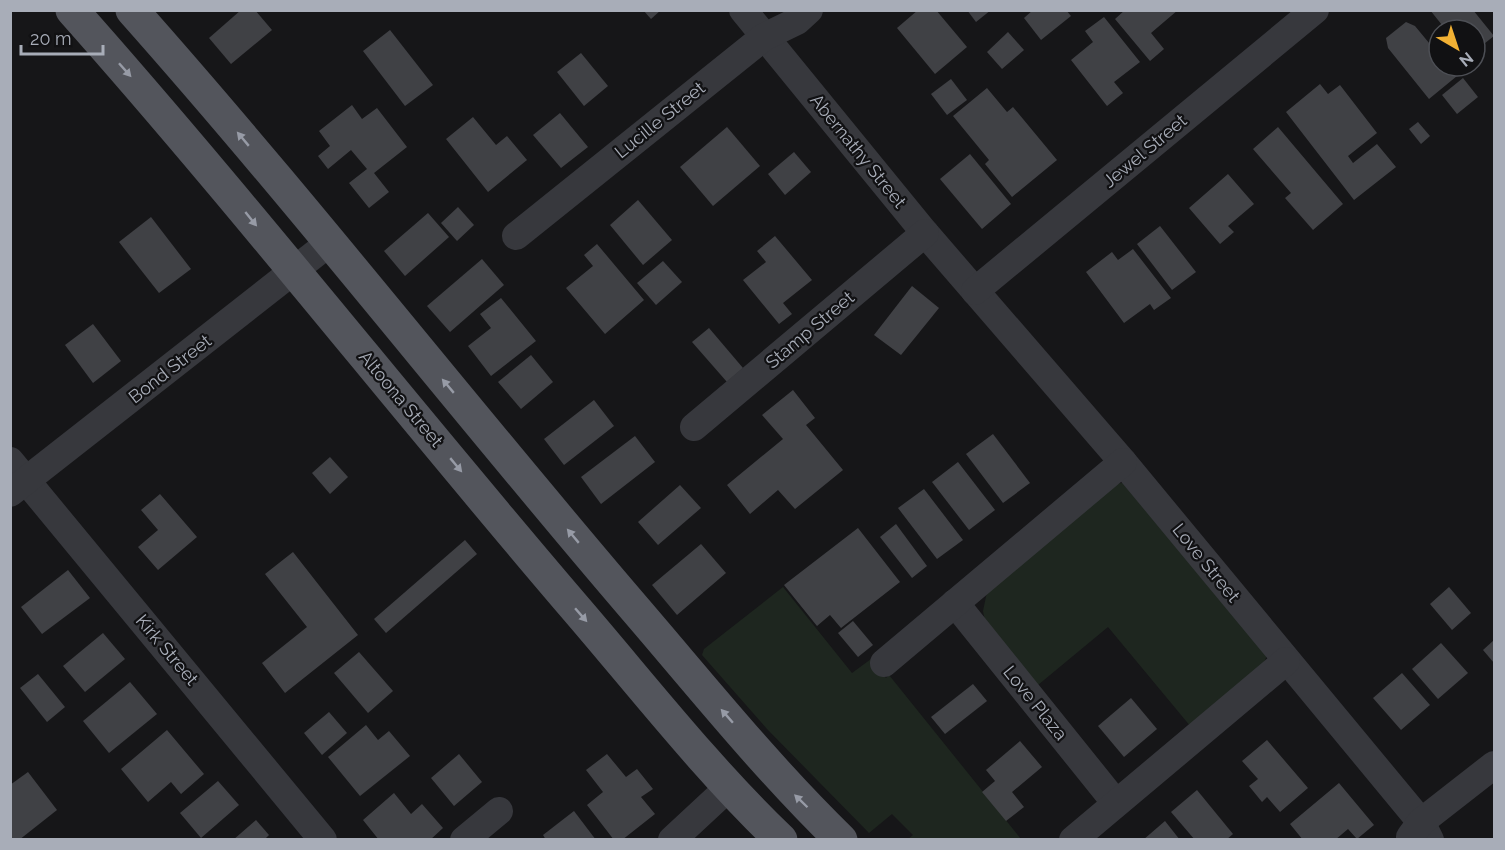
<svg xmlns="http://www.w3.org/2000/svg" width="1505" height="850" font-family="Raleway,sans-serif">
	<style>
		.green { fill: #1e261f }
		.building { fill: #404145 }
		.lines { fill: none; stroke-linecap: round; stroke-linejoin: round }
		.minor { stroke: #37383d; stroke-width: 28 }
		.major { stroke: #53555c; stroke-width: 33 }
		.oneway { fill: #979ba6 }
		.labels { text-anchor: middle; stroke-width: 4.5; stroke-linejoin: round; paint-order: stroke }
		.street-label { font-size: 18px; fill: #a8adb8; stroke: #111113 }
	</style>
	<rect width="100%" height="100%" fill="#161618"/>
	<g class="green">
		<polygon points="1123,483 1267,655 1262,668 1191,727 1108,627 1038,685 985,621 983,611 987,592 1112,484"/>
		<polygon points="783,587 852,673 871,659 886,678 889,675 1021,839 908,839 913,835 892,814 869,833 767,729 702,655 704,649"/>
	</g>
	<g class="building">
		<polygon points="241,10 255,10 272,30 231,64 209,38"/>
		<polygon points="643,10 661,10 651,19"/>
		<polygon points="918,10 936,10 967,47 935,74 897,28"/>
		<polygon points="967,10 991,10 976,22"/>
		<polygon points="1033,10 1066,10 1071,16 1041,40 1024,18"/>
		<polygon points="1125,10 1178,10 1151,33 1164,49 1150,61 1115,19"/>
		<polygon points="1430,10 1473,10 1494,36 1475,51 1475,30 1446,30"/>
		<polygon points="1104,17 1140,62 1114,82 1123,93 1107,106 1071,60 1093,42 1085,31"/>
		<polygon points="1406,22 1415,26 1439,55 1439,66 1448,66 1457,76 1429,99 1388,48 1386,38"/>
		<polygon points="390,30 433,85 405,106 363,51"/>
		<polygon points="1008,32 1024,50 1002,69 987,52"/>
		<polygon points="581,53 608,86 584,106 557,72"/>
		<polygon points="1463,78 1478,97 1457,114 1442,95"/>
		<polygon points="951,79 967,100 947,115 931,94"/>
		<polygon points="1320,84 1328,94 1340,85 1377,133 1348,156 1353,163 1377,144 1396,167 1354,200 1286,112"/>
		<polygon points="987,88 1007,112 1013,107 1057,160 1012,197 985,164 989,160 953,116"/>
		<polygon points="352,105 362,119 377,108 407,147 374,173 389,192 369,208 349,183 367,169 351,150 328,169 318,156 330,146 319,131"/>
		<polygon points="560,113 588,147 561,168 533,135"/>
		<polygon points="473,117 496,145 507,136 527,160 488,192 446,139"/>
		<polygon points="1418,122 1430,136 1421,144 1409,129"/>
		<polygon points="727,127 760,166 713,206 680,167"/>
		<polygon points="1278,127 1343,204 1313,230 1285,198 1291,193 1253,149"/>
		<polygon points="794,152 811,172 785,195 768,174"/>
		<polygon points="970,154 1011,204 982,229 940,179"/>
		<polygon points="1228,174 1254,204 1228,226 1234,232 1220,244 1189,208"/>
		<polygon points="638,200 672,240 643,265 610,225"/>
		<polygon points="458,207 474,225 457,241 441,223"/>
		<polygon points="428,213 449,237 405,276 384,251"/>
		<polygon points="151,217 191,269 159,293 119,242"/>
		<polygon points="1160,226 1196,272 1172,290 1137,244"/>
		<polygon points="775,236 812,280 783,303 792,314 779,324 743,280 766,262 757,251"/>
		<polygon points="597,244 644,300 605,334 566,288 593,266 584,255"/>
		<polygon points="1133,249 1171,298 1154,310 1150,304 1124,323 1086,272 1112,252 1118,260"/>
		<polygon points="482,259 504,285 450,332 427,306"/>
		<polygon points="663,261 682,282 656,305 637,283"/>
		<polygon points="912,286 939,308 901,355 874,335"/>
		<polygon points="501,298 536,341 491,376 468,346 491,328 480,314"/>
		<polygon points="93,324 121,361 93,383 65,345"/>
		<polygon points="709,328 743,368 727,382 692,342"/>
		<polygon points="531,355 553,382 521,409 498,382"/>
		<polygon points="793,390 815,418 806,425 843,470 795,509 778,490 750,514 727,485 783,439 762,415"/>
		<polygon points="594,400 614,426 564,465 544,439"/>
		<polygon points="993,434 1030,483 1003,503 966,454"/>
		<polygon points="635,436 655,462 601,504 581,477"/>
		<polygon points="330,457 348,477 330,494 312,473"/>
		<polygon points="958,462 995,510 969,530 932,482"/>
		<polygon points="680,485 701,508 658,545 638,522"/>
		<polygon points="924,489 963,540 937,559 898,508"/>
		<polygon points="160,494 197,537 158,570 138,547 158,530 141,510"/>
		<polygon points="896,524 927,566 912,578 880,537"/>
		<polygon points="858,528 900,582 841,628 830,615 817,626 784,585"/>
		<polygon points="465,540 477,554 386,633 374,619"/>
		<polygon points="701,544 726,573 677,615 652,585"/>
		<polygon points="293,552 358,635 285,693 262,663 307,627 265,574"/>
		<polygon points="68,570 90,598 42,634 21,607"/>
		<polygon points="1449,587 1471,613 1452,630 1430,604"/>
		<polygon points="853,621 873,645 858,657 838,633"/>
		<polygon points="103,633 125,659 85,692 63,666"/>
		<polygon points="1494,640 1494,663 1483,650"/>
		<polygon points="1441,643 1468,673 1438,699 1412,669"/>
		<polygon points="359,652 393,691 368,713 334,673"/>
		<polygon points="1402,673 1430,705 1401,730 1373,698"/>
		<polygon points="38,674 65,707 47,722 20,688"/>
		<polygon points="130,682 157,714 109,753 83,721"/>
		<polygon points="973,684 987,701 945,734 931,717"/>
		<polygon points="1131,698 1157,729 1124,757 1098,726"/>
		<polygon points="329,712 347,733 322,755 304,733"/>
		<polygon points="366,725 378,740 389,731 410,756 360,796 328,757"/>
		<polygon points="167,730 204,774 181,794 171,782 148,802 121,769"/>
		<polygon points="1267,740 1308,788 1280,812 1267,797 1262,802 1249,786 1258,779 1242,761"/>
		<polygon points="1020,741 1042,767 1012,792 1024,807 1006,821 982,792 995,781 986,770"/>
		<polygon points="459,754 482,782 454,806 431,778"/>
		<polygon points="607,754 626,777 637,769 653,789 641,797 655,814 622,840 614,840 587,805 603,792 586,770"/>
		<polygon points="28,772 57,810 19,840 10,840 10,785"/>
		<polygon points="218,781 239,805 201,838 180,813"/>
		<polygon points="1339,783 1374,825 1357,839 1348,829 1335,840 1303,840 1290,824"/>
		<polygon points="1197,790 1233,834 1226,840 1195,840 1171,812"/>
		<polygon points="394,793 411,814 422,804 443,828 430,840 379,840 363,820"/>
		<polygon points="574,811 596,840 546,840 543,835"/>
		<polygon points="256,820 269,835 264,840 233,840"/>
		<polygon points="1165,821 1180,840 1143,840"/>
	</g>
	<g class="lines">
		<g class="minor">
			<polyline points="743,10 925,233 1123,462 1421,822 1430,840"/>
			<polyline points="516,236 764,37 797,21 809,10"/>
			<polyline points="975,291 1315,10"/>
			<polyline points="694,427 925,233"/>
			<polyline points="10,461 323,840"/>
			<polyline points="10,493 329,243"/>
			<polyline points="955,603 1115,802"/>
			<polyline points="884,663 1123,462"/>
			<polyline points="1410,837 1421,822 1494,765"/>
			<polyline points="464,840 499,811"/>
			<polyline points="672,840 728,788"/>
			<polyline points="1073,840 1286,661"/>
		</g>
		<g class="major">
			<path d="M72,10C246,206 407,412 577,610C644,688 707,769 781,840"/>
			<path d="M132,10C306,206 466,412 636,610C703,688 767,768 841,840"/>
		</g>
	</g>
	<defs><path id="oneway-solid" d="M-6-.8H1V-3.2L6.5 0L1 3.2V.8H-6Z" transform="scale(1.5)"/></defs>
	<g class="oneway">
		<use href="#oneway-solid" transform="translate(125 70) rotate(48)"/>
		<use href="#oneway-solid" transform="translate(243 139) rotate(-130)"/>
		<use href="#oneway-solid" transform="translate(251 219) rotate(51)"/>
		<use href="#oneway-solid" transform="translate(448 386) rotate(-130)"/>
		<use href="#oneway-solid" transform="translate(456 465) rotate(50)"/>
		<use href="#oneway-solid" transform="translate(573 536) rotate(-130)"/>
		<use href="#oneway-solid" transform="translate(581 615) rotate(49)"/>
		<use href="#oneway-solid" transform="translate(727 716) rotate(-131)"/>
		<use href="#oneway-solid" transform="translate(801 801) rotate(-136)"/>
	</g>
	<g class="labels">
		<g class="street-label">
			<text transform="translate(660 120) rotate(-39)" y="6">Lucille Street</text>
			<text transform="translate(858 151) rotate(51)" y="6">Abernathy Street</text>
			<text transform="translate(1145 151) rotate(-40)" y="6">Jewel Street</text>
			<text transform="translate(810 330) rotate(-40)" y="6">Stamp Street</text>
			<text transform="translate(170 369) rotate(-38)" y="6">Bond Street</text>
			<text transform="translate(401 399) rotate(50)" y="6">Altoona Street</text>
			<text transform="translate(1206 563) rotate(51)" y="6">Love Street</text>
			<text transform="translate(167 650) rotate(50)" y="6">Kirk Street</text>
			<text transform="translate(1035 703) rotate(51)" y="6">Love Plaza</text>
		</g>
	</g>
	<rect width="1505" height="850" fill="none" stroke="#a8adb8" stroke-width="24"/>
	<g transform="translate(1457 48) rotate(141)"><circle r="28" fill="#111113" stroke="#4d4f55" stroke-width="1.5"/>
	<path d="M0-4.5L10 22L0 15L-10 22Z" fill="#f2b134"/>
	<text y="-9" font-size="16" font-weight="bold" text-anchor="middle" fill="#a8adb8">N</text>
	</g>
	<path d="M21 45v9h82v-9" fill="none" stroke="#a8adb8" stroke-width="3"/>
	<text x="30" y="45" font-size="18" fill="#a8adb8" stroke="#111113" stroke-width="4.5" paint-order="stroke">20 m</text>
</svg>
